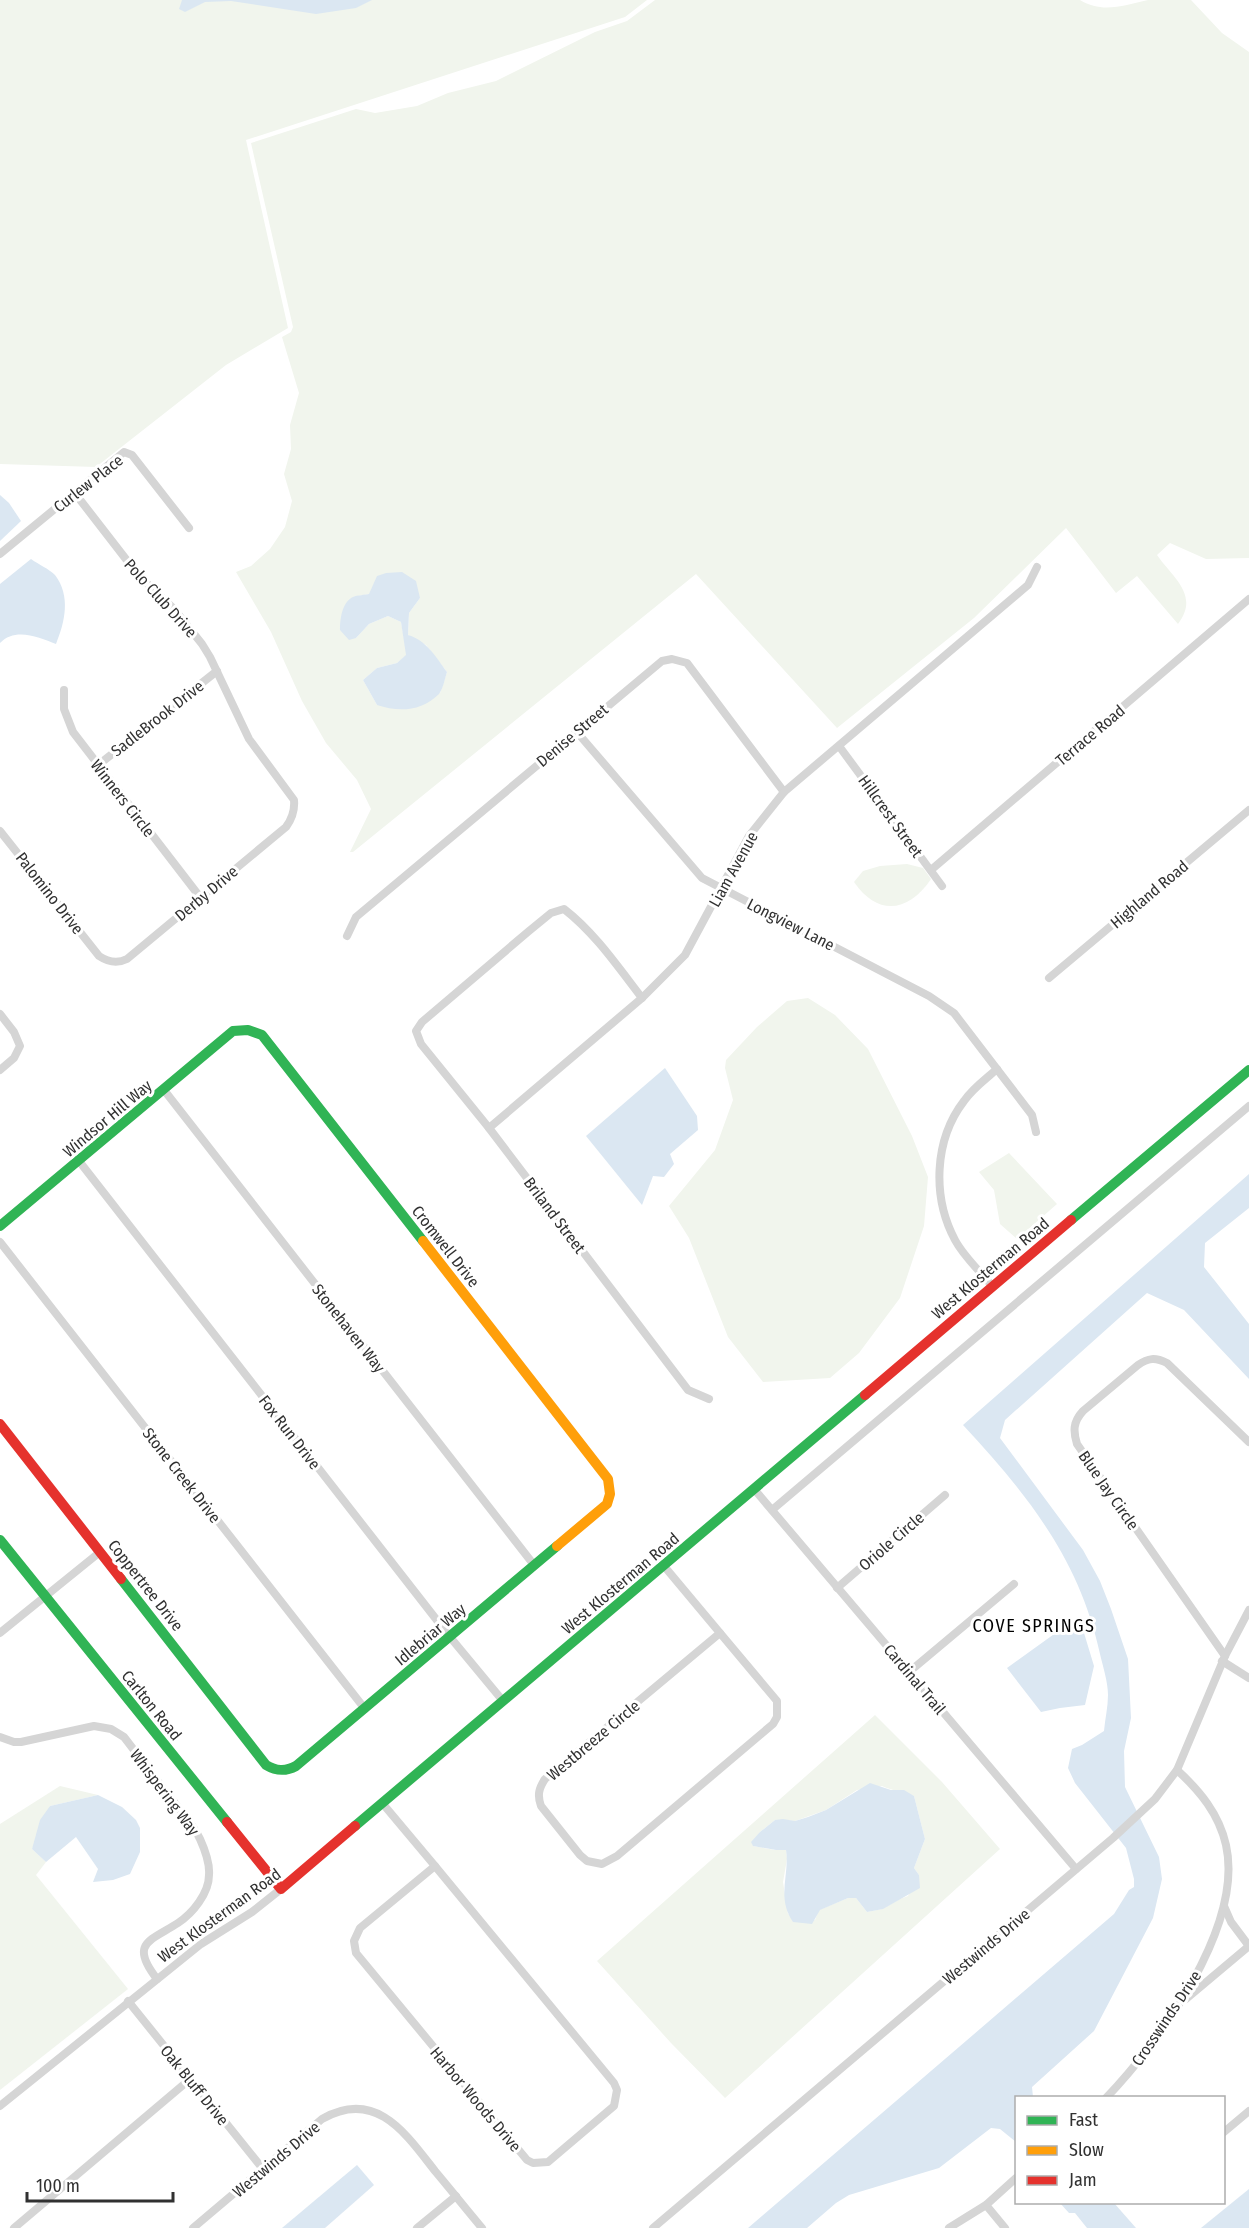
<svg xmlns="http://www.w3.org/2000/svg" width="1249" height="2228" font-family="'Fira Sans Condensed',sans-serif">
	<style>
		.green { fill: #f1f5ed; fill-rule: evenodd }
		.water { fill: #dbe7f2 }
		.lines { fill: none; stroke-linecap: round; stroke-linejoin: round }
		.street { stroke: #d5d5d5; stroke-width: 8 }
		.fast { stroke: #30b455; stroke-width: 10 }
		.slow { stroke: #ff9f0a; stroke-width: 10 }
		.jam { stroke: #e5322d; stroke-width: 10 }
		.labels { text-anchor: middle; stroke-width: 6; stroke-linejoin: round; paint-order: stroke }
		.street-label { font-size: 16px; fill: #313131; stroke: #fff }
		.neighbourhood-label { font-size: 18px; letter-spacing: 1.5px; fill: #000; stroke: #fff }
	</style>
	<rect width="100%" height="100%" fill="#fff"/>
	<g class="green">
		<polygon points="0,0 647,0 625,17 246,140 288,328 226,365 96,467 0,464"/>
		<path d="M655,0H1080C1103,14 1124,5 1148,0C1162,0 1177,0 1191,0L1222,33L1249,52V558L1206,559L1170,543L1157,555C1173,578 1200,595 1178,624L1137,576L1116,593L1066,528L974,618L837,728L696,574L353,852H350L371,809L357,780L326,743L302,701L271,632L236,572L251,566L270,549L285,527L292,501L284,474L291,449L290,425L299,393L282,337L291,332L293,327L251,143L356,109L375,113L417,106L448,93L496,81L595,32L627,21ZM369,594L420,598L409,613L408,635L426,645L447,672L440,693L377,705L363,680L377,668L397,663L407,655L401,622L388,616L369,624L356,638L353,597Z"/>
		<path d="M907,864L923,868L931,879C909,912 878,917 854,882L863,871L880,866Z"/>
		<polygon points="808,998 835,1015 868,1049 912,1136 928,1177 924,1226 900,1298 859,1353 830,1378 763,1382 728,1337 689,1238 669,1206 715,1150 733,1100 725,1068 726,1060 757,1027 787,1001"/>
		<polygon points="1009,1153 1057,1204 1017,1239 1000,1224 994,1190 979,1172"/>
		<path d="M875,1715L942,1782L1000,1849L725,2098L671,2043L597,1961ZM882,1786C893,1791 903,1792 914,1796L925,1839L914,1868L919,1875L908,1896L900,1899L882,1909L867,1912L856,1898H848L819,1910L815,1920L788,1914L783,1882L787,1859L786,1849L775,1850L753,1846L760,1832L775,1820L795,1821L826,1810L857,1790Z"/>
		<polygon points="60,1786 98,1795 50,1806 32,1849 46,1862 36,1875 128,1989 0,2090 0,1824"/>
	</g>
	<g class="water">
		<polygon points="182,0 372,0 356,8 316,14 231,1 205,2 185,12 179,9"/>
		<polygon points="0,495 9,503 21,521 0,541"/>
		<path d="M31,559C38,564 49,569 55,575C71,596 65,622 56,644C39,637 15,627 0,643V584Z"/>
		<path d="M402,572L416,581L420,598L409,613L408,635C426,640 436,657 447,672C445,678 443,689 439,694C421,712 398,712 377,705L363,680L377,668L397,663L406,655L401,622L388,616L369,624L356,638L349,640L340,630C340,619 342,602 353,597C357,595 365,595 369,594L377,576L386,573Z"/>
		<polygon points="665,1068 697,1116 698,1130 670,1154 674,1164 664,1177 653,1176 642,1205 586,1136"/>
		<path d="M1249,1174V1208L1205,1243L1204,1267L1249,1324V1379L1184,1310L1147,1293L1005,1420L1000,1438L1083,1550L1100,1581L1111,1609L1128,1659L1131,1718L1124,1751L1125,1787L1159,1857L1162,1879L1153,1918L1094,2031L1032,2087L1033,2097L1016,2098V2142L1000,2129L991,2128L939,2168L849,2195L836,2203L807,2228H748L1114,1914L1129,1890L1134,1887V1879L1126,1848L1075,1783L1068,1768L1072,1749L1082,1745L1104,1731C1105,1719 1108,1707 1108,1695C1108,1682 1103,1667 1100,1654C1080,1560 1027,1494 963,1425Z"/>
		<polygon points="1081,1623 1094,1666 1085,1705 1060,1708 1041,1712 1007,1668 1057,1632"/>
		<path d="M870,1783L891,1790H904L914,1796L925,1839L914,1868L919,1875L920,1888L883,1909L867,1912L856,1898H848L820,1910L812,1924L793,1922C776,1897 790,1875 786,1850H776L753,1846L751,1842L760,1832L775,1820L783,1819L795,1821L808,1817L826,1810Z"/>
		<polygon points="98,1795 122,1807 136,1820 140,1828 140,1852 130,1874 113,1880 93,1882 98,1869 76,1837 46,1862 32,1849 40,1820 50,1806"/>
		<polygon points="357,2165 374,2185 325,2228 282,2228"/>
		<polygon points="1249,2189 1249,2228 1201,2228"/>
		<polygon points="1060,2203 1114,2203 1136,2228 1087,2228 1075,2213 1069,2213"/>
	</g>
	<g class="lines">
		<g class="street">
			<polyline points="0,554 124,452 132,455 189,528"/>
			<polyline points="64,690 64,709 73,732 200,897"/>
			<polyline points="576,731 702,878 929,996 954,1013 1032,1115 1036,1132"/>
			<polyline points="839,746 942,886"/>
			<polyline points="97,766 217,671"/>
			<path d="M0,831L99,956C108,962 117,964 127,959L286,827C292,819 295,811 294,800L249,739L210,657L202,644L174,609L139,576L74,492"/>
			<polyline points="931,870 1249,599"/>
			<polyline points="347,936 356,917 662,661 672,659 687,663 784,792"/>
			<polyline points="1049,978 1249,810"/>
			<path d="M642,998C618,967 595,933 564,909L551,913L529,931L422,1022L416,1031L421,1044L489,1128L688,1390L709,1399"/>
			<polyline points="0,1014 14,1032 20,1046 14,1058 0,1070"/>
			<polyline points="164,1090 534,1565"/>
			<polyline points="489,1128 642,998 685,955 749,836 784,792 1028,585 1037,567"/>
			<polyline points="79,1161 450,1637 503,1701"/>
			<polyline points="0,1242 365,1709"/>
			<path d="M992,1286C980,1271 964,1257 955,1240C932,1197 934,1140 964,1101C973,1088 986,1079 997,1069"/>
			<polyline points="754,1489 1076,1869"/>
			<polyline points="772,1510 1249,1106"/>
			<polyline points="664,1566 720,1633"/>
			<polyline points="837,1588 945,1495"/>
			<polyline points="0,1633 100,1552"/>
			<path d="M720,1633L777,1701V1717L773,1724L617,1856L602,1864L587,1861L580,1855L541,1806C537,1795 539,1788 545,1779Z"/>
			<path d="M1225,1656L1077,1444C1073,1431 1073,1422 1083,1411L1138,1365C1148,1358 1155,1357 1167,1363L1249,1442"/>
			<polyline points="1222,1661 1249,1678"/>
			<polyline points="909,1672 1014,1584"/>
			<path d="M0,1737L14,1742H21L94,1726L111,1729L124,1737C141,1759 157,1781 174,1802C183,1814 194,1826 200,1839C205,1850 210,1863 209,1875C209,1893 193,1913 178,1923C150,1941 129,1943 157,1979"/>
			<polyline points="383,1804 435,1866"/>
			<polygon points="435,1866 614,2083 617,2090 614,2106 548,2162 533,2163 527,2160 356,1953 354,1941 360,1928"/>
			<polyline points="1224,1906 1231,1922 1249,1946"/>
			<polyline points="1186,1999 1249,1946"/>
			<polyline points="128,2001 263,2169"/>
			<path d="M1106,2098C1159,2043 1244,1926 1226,1845C1219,1814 1200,1791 1177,1770"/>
			<polyline points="0,2106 201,1944 252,1912 281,1889"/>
			<polyline points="1224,2132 1249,2111"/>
			<polyline points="986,2205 1005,2228"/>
			<polyline points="14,2228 189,2080"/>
			<path d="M193,2228L322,2119C376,2088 406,2134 435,2171C451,2190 466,2209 482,2228"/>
			<polyline points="417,2228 456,2196"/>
			<polyline points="653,2228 1113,1838 1155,1799 1177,1770 1225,1656 1249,1610"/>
			<polyline points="949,2228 986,2205 1016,2178"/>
		</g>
		<g class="fast">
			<polyline points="1071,1220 1249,1070"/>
			<polyline points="0,1226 233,1031 248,1030 262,1035 423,1241"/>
			<polyline points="0,1540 227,1822"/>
			<path d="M121,1579L266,1765C276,1771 285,1772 296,1766L557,1546"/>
			<polyline points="355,1826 865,1395"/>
		</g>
		<polyline class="slow" points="423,1241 608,1479 610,1494 607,1504 557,1546"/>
		<g class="jam">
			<polyline points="865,1395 1071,1220"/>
			<polyline points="0,1424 121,1579"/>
			<polyline points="227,1822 281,1889 355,1826"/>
		</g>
	</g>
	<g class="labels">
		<g class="street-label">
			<text transform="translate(88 483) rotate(-38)" y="6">Curlew Place</text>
			<text transform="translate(161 598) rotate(48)" y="6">Polo Club Drive</text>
			<text transform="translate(157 718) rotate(-38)" y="6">SadleBrook Drive</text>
			<text transform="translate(572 735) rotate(-40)" y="6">Denise Street</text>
			<text transform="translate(1090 735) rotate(-40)" y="6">Terrace Road</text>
			<text transform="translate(123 798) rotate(52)" y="6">Winners Circle</text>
			<text transform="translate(891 816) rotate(54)" y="6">Hillcrest Street</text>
			<text transform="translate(733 869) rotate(-61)" y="6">Liam Avenue</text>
			<text transform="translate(50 893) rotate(52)" y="6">Palomino Drive</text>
			<text transform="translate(206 893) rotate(-40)" y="6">Derby Drive</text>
			<text transform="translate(1149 894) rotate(-40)" y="6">Highland Road</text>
			<text transform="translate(791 924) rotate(27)" y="6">Longview Lane</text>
			<text transform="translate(107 1118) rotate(-40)" y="6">Windsor Hill Way</text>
			<text transform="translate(555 1215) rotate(53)" y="6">Briland Street</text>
			<text transform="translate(446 1246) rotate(52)" y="6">Cromwell Drive</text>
			<text transform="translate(990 1268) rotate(-40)" y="6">West Klosterman Road</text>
			<text transform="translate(349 1328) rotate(52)" y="6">Stonehaven Way</text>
			<text transform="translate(290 1432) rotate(52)" y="6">Fox Run Drive</text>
			<text transform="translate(182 1475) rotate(52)" y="6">Stone Creek Drive</text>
			<text transform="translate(1109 1490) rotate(55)" y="6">Blue Jay Circle</text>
			<text transform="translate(891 1541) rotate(-41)" y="6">Oriole Circle</text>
			<text transform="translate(620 1583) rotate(-40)" y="6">West Klosterman Road</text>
			<text transform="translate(146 1585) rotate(52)" y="6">Coppertree Drive</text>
			<text transform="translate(430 1634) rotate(-40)" y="6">Idlebriar Way</text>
			<text transform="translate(915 1679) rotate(50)" y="6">Cardinal Trail</text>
			<text transform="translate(152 1705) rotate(51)" y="6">Carlton Road</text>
			<text transform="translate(593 1740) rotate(-40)" y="6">Westbreeze Circle</text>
			<text transform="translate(165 1792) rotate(53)" y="6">Whispering Way</text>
			<text transform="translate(219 1915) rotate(-36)" y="6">West Klosterman Road</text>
			<text transform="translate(986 1946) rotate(-40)" y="6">Westwinds Drive</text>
			<text transform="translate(1166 2018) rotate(-56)" y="6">Crosswinds Drive</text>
			<text transform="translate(195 2085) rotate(51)" y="6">Oak Bluff Drive</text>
			<text transform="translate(476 2099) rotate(50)" y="6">Harbor Woods Drive</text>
			<text transform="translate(276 2159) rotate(-40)" y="6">Westwinds Drive</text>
		</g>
		<g class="neighbourhood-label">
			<text x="1034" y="1632">COVE SPRINGS</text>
		</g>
	</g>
	<rect x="1015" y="2096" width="210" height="108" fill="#ffffff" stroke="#adadad" stroke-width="1.5"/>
	<rect x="1027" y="2116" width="30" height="9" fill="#30b455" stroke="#adadad" stroke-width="1.5"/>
	<text x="1069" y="2126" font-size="18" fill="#313131">Fast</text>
	<rect x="1027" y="2146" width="30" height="9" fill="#ff9f0a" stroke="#adadad" stroke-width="1.5"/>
	<text x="1069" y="2156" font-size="18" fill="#313131">Slow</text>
	<rect x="1027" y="2176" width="30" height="9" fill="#e5322d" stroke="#adadad" stroke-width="1.5"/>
	<text x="1069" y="2186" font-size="18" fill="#313131">Jam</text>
	<path d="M27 2192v9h146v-9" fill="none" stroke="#313131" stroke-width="3"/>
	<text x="36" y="2192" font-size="18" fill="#313131" stroke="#ffffff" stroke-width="4.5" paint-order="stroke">100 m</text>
</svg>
